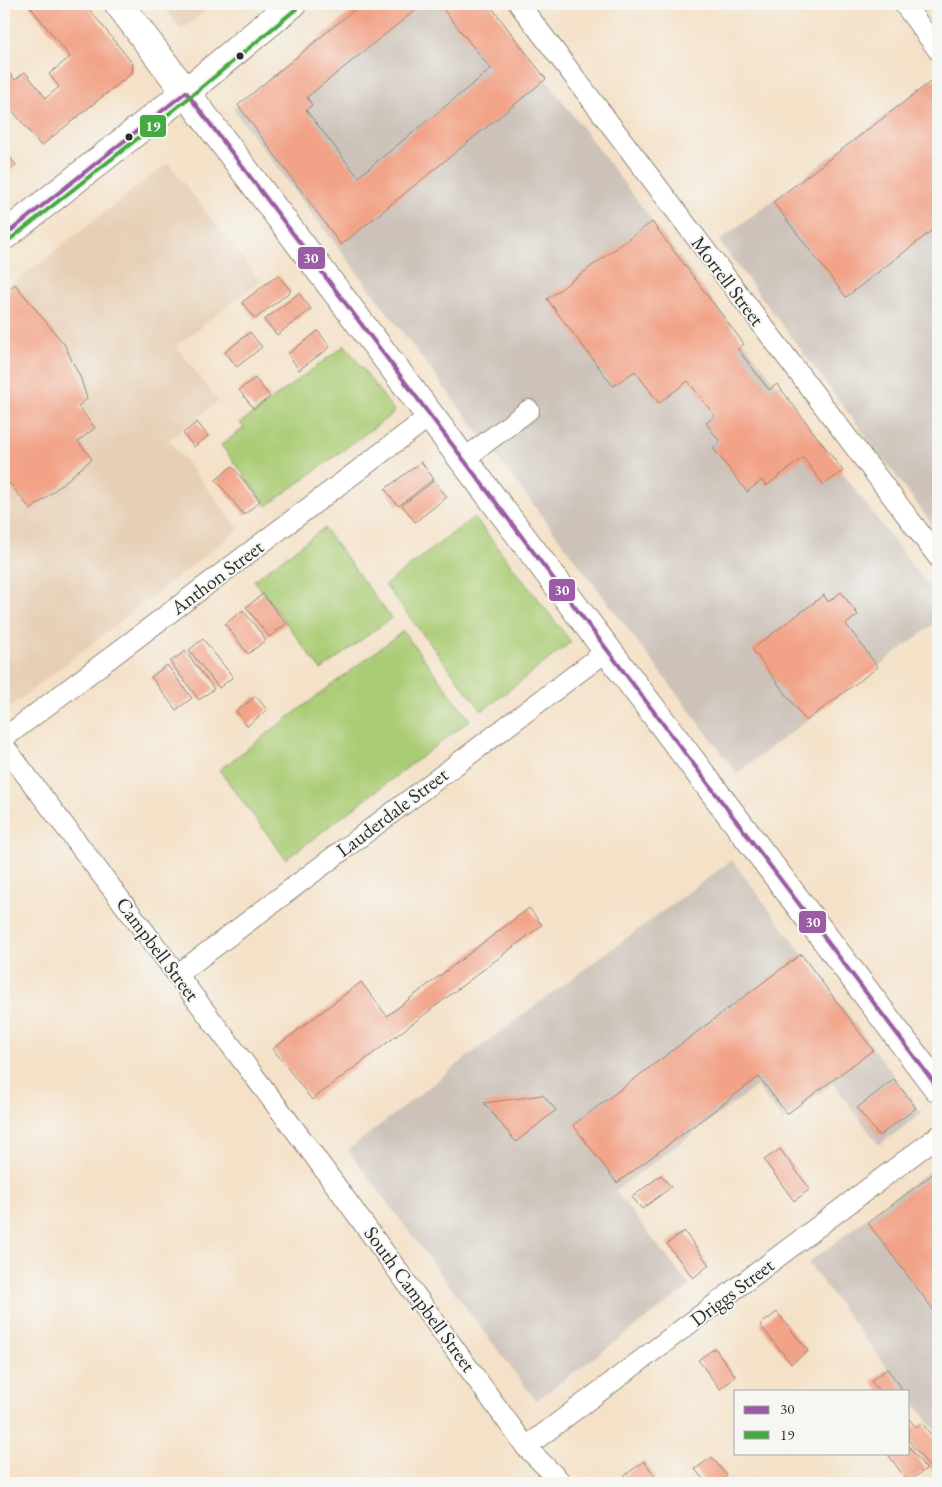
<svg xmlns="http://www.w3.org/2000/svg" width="942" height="1487" font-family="'EB Garamond',serif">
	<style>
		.built { fill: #e6cfb5 }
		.industrial { fill: #ccc2b9 }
		.green { fill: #aacc74; stroke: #6a7c50 }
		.building { fill: #f2a387 }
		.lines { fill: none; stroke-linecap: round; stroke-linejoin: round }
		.street-casing { stroke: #908679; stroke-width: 22 }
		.secondary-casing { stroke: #908679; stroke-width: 30 }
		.primary-casing { stroke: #908679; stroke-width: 30 }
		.street { stroke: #fff; stroke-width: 20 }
		.secondary { stroke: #fff; stroke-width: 28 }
		.primary { stroke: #fff; stroke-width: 28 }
		.bus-1-casing { stroke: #f6f6f2; stroke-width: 8 }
		.bus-2-casing { stroke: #f6f6f2; stroke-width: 8 }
		.bus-1 { stroke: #9b5ba5; stroke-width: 4 }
		.bus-2 { stroke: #44aa42; stroke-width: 4 }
		.bus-dot { fill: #2b2b2b; stroke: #f6f6f2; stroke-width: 2 }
		.labels { text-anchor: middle; stroke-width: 4; stroke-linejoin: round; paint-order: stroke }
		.street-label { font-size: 20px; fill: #2b2b2b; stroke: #f6f6f2 }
		.line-badge { stroke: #f6f6f2; stroke-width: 2 }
		.badge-label { font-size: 14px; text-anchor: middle; font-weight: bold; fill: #fff }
	</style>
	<rect width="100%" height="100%" fill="#f6f6f2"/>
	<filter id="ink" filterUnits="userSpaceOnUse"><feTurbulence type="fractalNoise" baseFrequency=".02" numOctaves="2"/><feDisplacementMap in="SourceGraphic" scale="10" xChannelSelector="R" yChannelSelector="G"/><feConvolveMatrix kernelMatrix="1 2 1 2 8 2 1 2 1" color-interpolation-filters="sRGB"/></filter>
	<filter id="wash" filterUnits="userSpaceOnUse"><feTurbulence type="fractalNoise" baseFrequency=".0096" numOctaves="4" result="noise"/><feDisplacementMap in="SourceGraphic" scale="20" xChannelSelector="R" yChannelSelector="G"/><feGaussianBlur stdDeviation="1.12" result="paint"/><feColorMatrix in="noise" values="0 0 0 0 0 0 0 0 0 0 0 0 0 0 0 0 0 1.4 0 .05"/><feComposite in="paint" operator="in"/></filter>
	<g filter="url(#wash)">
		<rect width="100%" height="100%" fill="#f4e1c7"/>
		<g class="built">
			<polygon points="162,4 214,4 181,30"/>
			<polygon points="168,163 260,281 176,346 218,401 169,440 239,529 10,707 4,700 4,291"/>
		</g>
		<g class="industrial">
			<polygon points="361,4 489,4 938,600 938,621 737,773 233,109"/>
			<polygon points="934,78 938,83 938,532 719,241"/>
			<polygon points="732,860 922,1113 879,1145 833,1083 783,1121 757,1086 615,1191 690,1286 536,1401 348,1150 497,1034"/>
			<polygon points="938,1164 938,1434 908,1395 908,1391 905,1391 808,1263"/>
		</g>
		<g class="green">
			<polygon points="345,345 395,412 267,506 221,445 244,428 240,423"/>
			<polygon points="474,517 571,642 482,711 385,585"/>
			<polygon points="324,528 391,618 321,670 254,580"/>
			<polygon points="403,631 470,720 286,859 219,770"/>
		</g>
		<g id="blocks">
			<g class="building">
				<polygon points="28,4 85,4 133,64 132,73 41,146 4,100 4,66 15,80 25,72 46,98 59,87 49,74 70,57"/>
				<polygon points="361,4 423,4 307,97 312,105 306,110 358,177 491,69 439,4 489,4 546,79 341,245 238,105"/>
				<polygon points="934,79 938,84 938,226 846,297 773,202"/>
				<polygon points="4,150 16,165 4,175"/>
				<polygon points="652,222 744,344 738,349 769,390 777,384 843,471 824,485 803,458 766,486 762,480 747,492 713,448 720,442 706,423 715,416 688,381 659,403 635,371 613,386 547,299"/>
				<polygon points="278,275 291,291 255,319 242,302"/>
				<polygon points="15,284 64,344 81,379 87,399 78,406 95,428 78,441 92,459 31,510 4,477 4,324 8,322 4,317 4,293"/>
				<polygon points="299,293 311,309 277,335 264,320"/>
				<polygon points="318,331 330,347 299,370 288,354"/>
				<polygon points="250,332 262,347 237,367 225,352"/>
				<polygon points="255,378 270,397 254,409 239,390"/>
				<polygon points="197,422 208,436 194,447 183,433"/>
				<polygon points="421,462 434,479 398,506 385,489"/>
				<polygon points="232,466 260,501 244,515 216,480"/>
				<polygon points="434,481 447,497 415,522 402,505"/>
				<polygon points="841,592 858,615 846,624 878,667 806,721 752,649 824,595 828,602"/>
				<polygon points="263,594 286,624 269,637 246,607"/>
				<polygon points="243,610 266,640 248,654 225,624"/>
				<polygon points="203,639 233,677 219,688 189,650"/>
				<polygon points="185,651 214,689 199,700 170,662"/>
				<polygon points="167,665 192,698 176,710 151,677"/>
				<polygon points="256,696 267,710 247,726 236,711"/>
				<polygon points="529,908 542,925 312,1100 273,1049 361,982 387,1016"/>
				<polygon points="801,954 873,1050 787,1114 759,1077 617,1183 573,1125"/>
				<polygon points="894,1079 916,1108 879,1136 857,1108"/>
				<polygon points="543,1095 556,1110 516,1142 484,1103"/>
				<polygon points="780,1149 810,1189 794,1201 764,1160"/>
				<polygon points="938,1170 938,1316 868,1223"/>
				<polygon points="661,1175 671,1187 642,1209 632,1197"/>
				<polygon points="684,1231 709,1265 693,1278 667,1244"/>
				<polygon points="777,1312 808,1351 791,1364 760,1325"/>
				<polygon points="715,1348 736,1377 720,1389 698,1360"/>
				<polygon points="887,1369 902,1388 898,1391 879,1391 871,1381"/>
				<polygon points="908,1418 916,1427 922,1423 938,1444 938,1464 932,1470 908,1440"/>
				<polygon points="908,1445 926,1469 908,1482 887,1453 908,1453"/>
				<polygon points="712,1457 727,1476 717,1483 706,1483 695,1469"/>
				<polygon points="644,1461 655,1476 645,1483 615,1483"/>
			</g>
		</g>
	</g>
	<g filter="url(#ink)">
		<use href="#blocks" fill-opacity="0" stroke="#908679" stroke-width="1"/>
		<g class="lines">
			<defs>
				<g id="street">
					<polyline points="519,4 938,557"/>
					<polyline points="904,4 938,50"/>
					<polyline points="464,459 529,410"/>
					<polyline points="4,738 430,416"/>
					<polyline points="4,746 304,1142 526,1447 562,1483"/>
					<polyline points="177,975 608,650"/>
					<polyline points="526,1447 938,1136"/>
				</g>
				<polyline id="secondary" points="119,4 938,1088"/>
				<polyline id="primary" points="4,236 186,92 292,4"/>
			</defs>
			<use href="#street" class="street-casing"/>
			<use href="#secondary" class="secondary-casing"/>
			<use href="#primary" class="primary-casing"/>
			<use href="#street" class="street"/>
			<use href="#secondary" class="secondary"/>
			<use href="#primary" class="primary"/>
			<defs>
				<g id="bus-1">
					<polyline points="186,92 938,1088"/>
					<polyline points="4,236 186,92"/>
				</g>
				<polyline id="bus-2" points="8,241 190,97 296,9"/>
			</defs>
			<use href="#bus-1" class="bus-1-casing"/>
			<use href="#bus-2" class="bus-2-casing"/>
			<use href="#bus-1" class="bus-1"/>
			<use href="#bus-2" class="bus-2"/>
		</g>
	</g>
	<g class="bus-dot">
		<circle cx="240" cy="56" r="4.5"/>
		<circle cx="129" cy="137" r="4.5"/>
	</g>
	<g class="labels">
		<g class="street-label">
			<text transform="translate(728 281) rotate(53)" y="7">Morrell Street</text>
			<text transform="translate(217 577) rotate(-37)" y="7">Anthon Street</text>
			<text transform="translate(392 812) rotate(-37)" y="7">Lauderdale Street</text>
			<text transform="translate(158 949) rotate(53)" y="7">Campbell Street</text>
			<text transform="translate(732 1292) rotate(-37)" y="7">Driggs Street</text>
			<text transform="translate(420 1299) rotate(54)" y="7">South Campbell Street</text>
		</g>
	</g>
	<g class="line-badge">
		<rect x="139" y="114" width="28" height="24" rx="5" fill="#44aa42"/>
		<rect x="297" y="246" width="29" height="24" rx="5" fill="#9b5ba5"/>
		<rect x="548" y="578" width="28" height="24" rx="5" fill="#9b5ba5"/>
		<rect x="798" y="910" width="29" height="24" rx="5" fill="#9b5ba5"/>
	</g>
	<g class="badge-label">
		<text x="153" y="131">19</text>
		<text x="311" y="263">30</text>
		<text x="562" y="595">30</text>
		<text x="813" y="927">30</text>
	</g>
	<rect width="942" height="1487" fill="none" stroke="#f6f6f2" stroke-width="20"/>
	<rect x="734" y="1390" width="175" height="65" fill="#f6f6f2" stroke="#a5a5a2"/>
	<rect x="744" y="1406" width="25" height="8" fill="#9b5ba5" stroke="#a5a5a2"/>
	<text x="780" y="1414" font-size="15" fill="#2b2b2b">30</text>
	<rect x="744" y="1431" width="25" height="8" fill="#44aa42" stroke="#a5a5a2"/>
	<text x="780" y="1440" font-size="15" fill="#2b2b2b">19</text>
</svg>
